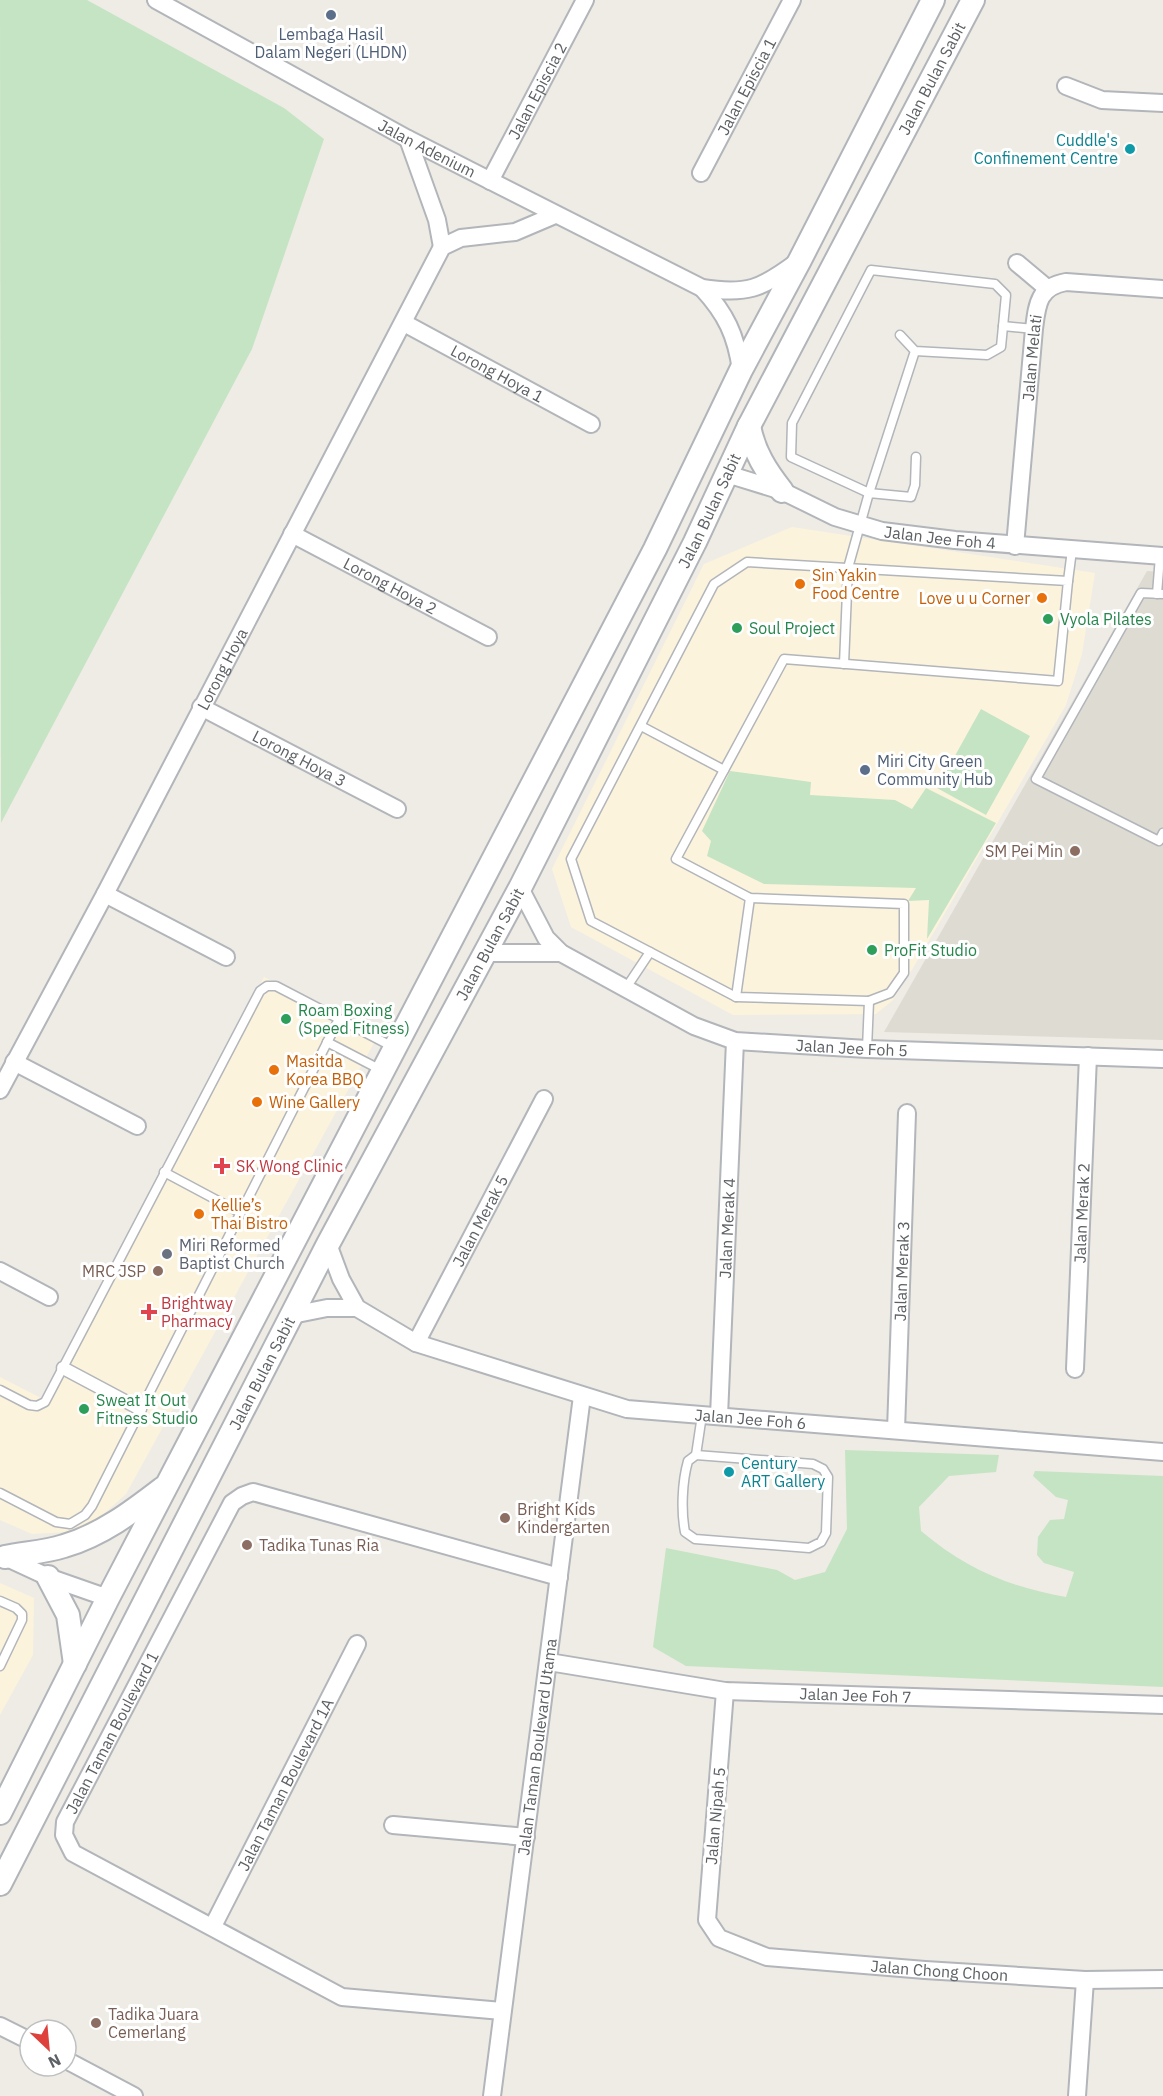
<svg xmlns="http://www.w3.org/2000/svg" width="1163" height="2096" font-family="'IBM Plex Sans',sans-serif">
  <style>
    .commercial { fill: #fcf3dd }
    .education { fill: #dedbd3 }
    .green { fill: #c5e4c3 }
    .lines { fill: none; stroke-linecap: round; stroke-linejoin: round }
    .service-casing { stroke: #b2b5b9; stroke-width: 11 }
    .pedestrian-casing { stroke: #b2b5b9; stroke-width: 15 }
    .minor-casing { stroke: #b2b5b9; stroke-width: 20 }
    .secondary-casing { stroke: #b1b5b9; stroke-width: 26 }
    .service { stroke: #fff; stroke-width: 8 }
    .pedestrian { stroke: #fff; stroke-width: 12 }
    .minor { stroke: #fff; stroke-width: 16 }
    .secondary { stroke: #fff; stroke-width: 22 }
    .service-dot { fill: #5c6f8a; stroke: #fff; stroke-width: 2 }
    .culture-dot { fill: #0f9aa8; stroke: #fff; stroke-width: 2 }
    .food-dot { fill: #e8710a; stroke: #fff; stroke-width: 2 }
    .leisure-dot { fill: #2e9e5b; stroke: #fff; stroke-width: 2 }
    .education-dot { fill: #8d6e63; stroke: #fff; stroke-width: 2 }
    .health-dot { fill: #e0444e; stroke: #fff; stroke-width: 2 }
    .worship-dot { fill: #6b7280; stroke: #fff; stroke-width: 2 }
    .labels { text-anchor: middle; dominant-baseline: central; stroke-width: 6; stroke-linejoin: round; paint-order: stroke }
    .service-label { font-size: 16px; fill: #4e5e75; stroke: #fff }
    .street-label { font-size: 16px; fill: #5d6164; stroke: #fff }
    .culture-label { font-size: 16px; fill: #0d838f; stroke: #fff; text-anchor: end }
    .food-label { font-size: 16px; fill: #c56008; stroke: #fff; text-anchor: start }
    .leisure-label { font-size: 16px; fill: #27864d; stroke: #fff; text-anchor: start }
    .education-label { font-size: 16px; fill: #785e54; stroke: #fff; text-anchor: start }
    .health-label { font-size: 16px; fill: #be3a42; stroke: #fff; text-anchor: start }
    .worship-label { font-size: 16px; fill: #5b616d; stroke: #fff; text-anchor: start }
  </style>
  <rect width="100%" height="100%" fill="#eeece5"/>
  <g class="commercial">
    <path d="M792,527L1095,573L1082,654L1066,705L913,968L893,1000L876,1014L733,1015L571,927L552,869L704,564Z"/>
    <path d="M264,977L380,1032L126,1494L85,1531L32,1534L0,1520V1377L41,1398Z"/>
    <path d="M0,1583L34,1598L33,1655L0,1715Z"/>
  </g>
  <path class="education" d="M1147,571L1163,572V1040L884,1032Z"/>
  <g class="green">
    <path d="M0,0H87L284,108L324,139L252,349L1,823Z"/>
    <path d="M981,709L1030,736L986,815L937,788Z"/>
    <path d="M730,771L811,782L810,795L895,800L912,809L926,788L996,823L927,939L929,900L908,901L916,888L764,884L707,856L711,841L702,831Z"/>
    <path d="M845,1450L999,1455L996,1472L949,1476L919,1507L921,1531C965,1568 1008,1587 1066,1597L1074,1572L1044,1563L1037,1555L1038,1537L1050,1520L1064,1519L1068,1500L1056,1497L1033,1476L1035,1471L1163,1476V1687L686,1666L653,1647L666,1548L777,1570L795,1580L825,1572L847,1529Z"/>
  </g>
  <g class="lines">
    <defs>
      <g id="service">
        <path d="M1003,326L1034,329"/>
        <path d="M900,335L915,351L987,355L1001,347L1006,295L995,284L871,270L792,423L791,457L869,493L915,351"/>
        <path d="M747,562L1068,581L1058,681L784,659L676,859L750,898L904,904V973L890,993L869,1001L736,997L591,921L571,859L714,584Z"/>
        <path d="M1068,581L1072,550"/>
        <path d="M1157,594L1160,556"/>
        <path d="M1163,594L1141,593L1036,779L1159,841L1163,833"/>
        <path d="M844,664L848,568L869,493L911,497L915,485L916,457"/>
        <path d="M641,726L724,770"/>
        <path d="M626,988L650,952"/>
        <path d="M736,997L750,898"/>
        <path d="M327,1042L383,1071"/>
        <path d="M867,1049L869,1001"/>
        <path d="M164,1172L239,1212"/>
        <path d="M0,1390L29,1405L37,1406L45,1402L260,991L267,986H276L395,1048"/>
        <path d="M696,1455L813,1464L823,1469L828,1477L826,1533L821,1542L809,1548L695,1539L685,1532C681,1511 682,1482 688,1461Z"/>
        <path d="M696,1455L702,1415"/>
        <path d="M0,1493L56,1522L70,1524L85,1515L92,1506L339,1019"/>
        <path d="M0,1601L16,1608L22,1614V1620L0,1666"/>
      </g>
      <path id="pedestrian" d="M63,1368L140,1409"/>
      <g id="minor">
        <path id="s1" d="M156,0L408,139L702,288C747,295 761,289 797,262"/>
        <path d="M1066,86L1102,100L1163,103"/>
        <path d="M408,139L437,220L442,247"/>
        <path id="s2" d="M701,173L792,0"/>
        <path id="s3" d="M490,181L585,0"/>
        <path d="M1017,263L1048,289"/>
        <path d="M702,288C726,314 736,335 741,370"/>
        <path id="s4" d="M404,323L591,424"/>
        <path id="s5" d="M727,474L782,491L835,517L882,531L955,540L1163,556"/>
        <path id="s6" d="M292,534L488,637"/>
        <path id="s7" d="M1015,546L1034,329C1037,305 1038,287 1066,282L1163,289"/>
        <path id="s8" d="M201,707L397,809"/>
        <path id="s9" d="M520,888L546,938L561,953L694,1026L735,1041L867,1049L1163,1059"/>
        <path d="M105,894L226,957"/>
        <path d="M485,953H561"/>
        <path d="M14,1062L137,1126"/>
        <path id="s10" d="M0,1090L105,894L442,247L461,238L515,232L555,215"/>
        <path id="s11" d="M328,1244L341,1279L357,1308L416,1343L627,1409L1163,1452"/>
        <path d="M0,1271L49,1297"/>
        <path d="M292,1315L327,1308H357"/>
        <path id="s12" d="M416,1343L544,1099"/>
        <path id="s13" d="M1075,1369L1088,1056"/>
        <path id="s14" d="M719,1416L735,1041"/>
        <path id="s15" d="M896,1430L907,1113"/>
        <path d="M3,1556L48,1577L108,1598"/>
        <path id="s16" d="M549,1662L725,1691L1163,1705"/>
        <path id="s17" d="M725,1691L707,1920L719,1938L767,1957L925,1970L1085,1980L1163,1979"/>
        <path d="M393,1825L526,1837"/>
        <path id="s18" d="M213,1926L357,1644"/>
        <path id="s19" d="M502,2011L342,1997L73,1853L64,1835L65,1822L232,1503L242,1496L253,1492L559,1577"/>
        <path d="M0,2026L30,2041"/>
        <path d="M66,2060L134,2096"/>
        <path id="s20" d="M492,2096L582,1396"/>
        <path d="M1077,2096L1085,1980"/>
      </g>
      <g id="secondary">
        <path d="M749,426C754,452 766,471 782,491"/>
        <path d="M5,1557C25,1553 46,1552 64,1546C102,1535 133,1511 163,1488"/>
        <path d="M48,1577L68,1615L75,1664"/>
        <path d="M0,1813L108,1598L655,549L741,370L800,260L933,0"/>
        <path id="s21" d="M0,1884L328,1244L520,888L695,542L749,426L973,0"/>
      </g>
    </defs>
    <use href="#service" class="service-casing"/>
    <use href="#pedestrian" class="pedestrian-casing"/>
    <use href="#minor" class="minor-casing"/>
    <use href="#secondary" class="secondary-casing"/>
    <use href="#service" class="service"/>
    <use href="#pedestrian" class="pedestrian"/>
    <use href="#minor" class="minor"/>
    <use href="#secondary" class="secondary"/>
  </g>
  <g class="service-dot">
    <circle cx="331" cy="15" r="6"/>
    <circle cx="865" cy="770" r="6"/>
  </g>
  <g class="culture-dot">
    <circle cx="1130" cy="149" r="6"/>
    <circle cx="729" cy="1472" r="6"/>
  </g>
  <g class="food-dot">
    <circle cx="800" cy="584" r="6"/>
    <circle cx="1042" cy="598" r="6"/>
    <circle cx="274" cy="1070" r="6"/>
    <circle cx="257" cy="1102" r="6"/>
    <circle cx="199" cy="1214" r="6"/>
  </g>
  <g class="leisure-dot">
    <circle cx="1048" cy="619" r="6"/>
    <circle cx="737" cy="628" r="6"/>
    <circle cx="872" cy="950" r="6"/>
    <circle cx="286" cy="1019" r="6"/>
    <circle cx="84" cy="1409" r="6"/>
  </g>
  <g class="education-dot">
    <circle cx="1075" cy="851" r="6"/>
    <circle cx="158" cy="1271" r="6"/>
    <circle cx="505" cy="1518" r="6"/>
    <circle cx="247" cy="1545" r="6"/>
    <circle cx="96" cy="2023" r="6"/>
  </g>
  <g class="health-dot">
    <path d="M219 1157h6v6h6v6h-6v6h-6v-6h-6v-6h6z"/>
    <path d="M146 1303h6v6h6v6h-6v6h-6v-6h-6v-6h6z"/>
  </g>
  <circle class="worship-dot" cx="167" cy="1254" r="6"/>
  <g class="labels">
    <g class="service-label">
      <text x="331" y="34">Lembaga Hasil<tspan x="331" dy="18">Dalam Negeri (LHDN)</tspan></text>
      <text x="877" y="761" text-anchor="start">Miri City Green<tspan x="877" dy="18">Community Hub</tspan></text>
    </g>
    <g class="street-label">
      <text stroke="none"><textPath href="#s21" startOffset="2032">Jalan Bulan Sabit</textPath></text>
      <text stroke="none"><textPath href="#s2" startOffset="98">Jalan Episcia 1</textPath></text>
      <text stroke="none"><textPath href="#s3" startOffset="102">Jalan Episcia 2</textPath></text>
      <text stroke="none"><textPath href="#s1" startOffset="309">Jalan Adenium</textPath></text>
      <text stroke="none"><textPath href="#s7" startOffset="189">Jalan Melati</textPath></text>
      <text stroke="none"><textPath href="#s4" startOffset="106">Lorong Hoya 1</textPath></text>
      <text stroke="none"><textPath href="#s21" startOffset="1546">Jalan Bulan Sabit</textPath></text>
      <text stroke="none"><textPath href="#s5" startOffset="224">Jalan Jee Foh 4</textPath></text>
      <text stroke="none"><textPath href="#s6" startOffset="111">Lorong Hoya 2</textPath></text>
      <text stroke="none"><textPath href="#s10" startOffset="476">Lorong Hoya</textPath></text>
      <text stroke="none"><textPath href="#s8" startOffset="111">Lorong Hoya 3</textPath></text>
      <text stroke="none"><textPath href="#s21" startOffset="1060">Jalan Bulan Sabit</textPath></text>
      <text stroke="none"><textPath href="#s9" startOffset="390">Jalan Jee Foh 5</textPath></text>
      <text stroke="none"><textPath href="#s13" startOffset="156">Jalan Merak 2</textPath></text>
      <text stroke="none"><textPath href="#s12" startOffset="138">Jalan Merak 5</textPath></text>
      <text stroke="none"><textPath href="#s14" startOffset="188">Jalan Merak 4</textPath></text>
      <text stroke="none"><textPath href="#s15" startOffset="159">Jalan Merak 3</textPath></text>
      <text stroke="none"><textPath href="#s21" startOffset="574">Jalan Bulan Sabit</textPath></text>
      <text stroke="none"><textPath href="#s11" startOffset="484">Jalan Jee Foh 6</textPath></text>
      <text stroke="none"><textPath href="#s16" startOffset="309">Jalan Jee Foh 7</textPath></text>
      <text stroke="none"><textPath href="#s19" startOffset="600">Jalan Taman Boulevard 1</textPath></text>
      <text stroke="none"><textPath href="#s20" startOffset="352">Jalan Taman Boulevard Utama</textPath></text>
      <text stroke="none"><textPath href="#s18" startOffset="159">Jalan Taman Boulevard 1A</textPath></text>
      <text transform="translate(715 1816) rotate(-85)">Jalan Nipah 5</text>
      <text stroke="none"><textPath href="#s17" startOffset="476">Jalan Chong Choon</textPath></text>
    </g>
    <g class="culture-label">
      <text x="1118" y="140">Cuddle's<tspan x="1118" dy="18">Confinement Centre</tspan></text>
      <text x="741" y="1463" text-anchor="start">Century<tspan x="741" dy="18">ART Gallery</tspan></text>
    </g>
    <g class="food-label">
      <text x="812" y="575">Sin Yakin<tspan x="812" dy="18">Food Centre</tspan></text>
      <text x="1030" y="598" text-anchor="end">Love u u Corner</text>
      <text x="286" y="1061">Masitda<tspan x="286" dy="18">Korea BBQ</tspan></text>
      <text x="269" y="1102">Wine Gallery</text>
      <text x="211" y="1205">Kellie’s<tspan x="211" dy="18">Thai Bistro</tspan></text>
    </g>
    <g class="leisure-label">
      <text x="1060" y="619">Vyola Pilates</text>
      <text x="749" y="628">Soul Project</text>
      <text x="884" y="950">ProFit Studio</text>
      <text x="298" y="1010">Roam Boxing<tspan x="298" dy="18">(Speed Fitness)</tspan></text>
      <text x="96" y="1400">Sweat It Out<tspan x="96" dy="18">Fitness Studio</tspan></text>
    </g>
    <g class="education-label">
      <text x="1063" y="851" text-anchor="end">SM Pei Min</text>
      <text x="146" y="1271" text-anchor="end">MRC JSP</text>
      <text x="517" y="1509">Bright Kids<tspan x="517" dy="18">Kindergarten</tspan></text>
      <text x="259" y="1545">Tadika Tunas Ria</text>
      <text x="108" y="2014">Tadika Juara<tspan x="108" dy="18">Cemerlang</tspan></text>
    </g>
    <g class="health-label">
      <text x="236" y="1166">SK Wong Clinic</text>
      <text x="161" y="1303">Brightway<tspan x="161" dy="18">Pharmacy</tspan></text>
    </g>
    <g class="worship-label">
      <text x="179" y="1245">Miri Reformed<tspan x="179" dy="18">Baptist Church</tspan></text>
    </g>
  </g>
  <g transform="translate(48 2048) rotate(154)"><circle r="28" fill="#ffffff" stroke="#bec0c1" stroke-width="1.5"/>
  <path d="M0-4.5L10 22L0 15L-10 22Z" fill="#de413c"/>
  <text y="-9" font-size="16" font-weight="bold" text-anchor="middle" fill="#5d6164">N</text>
  </g>
</svg>
